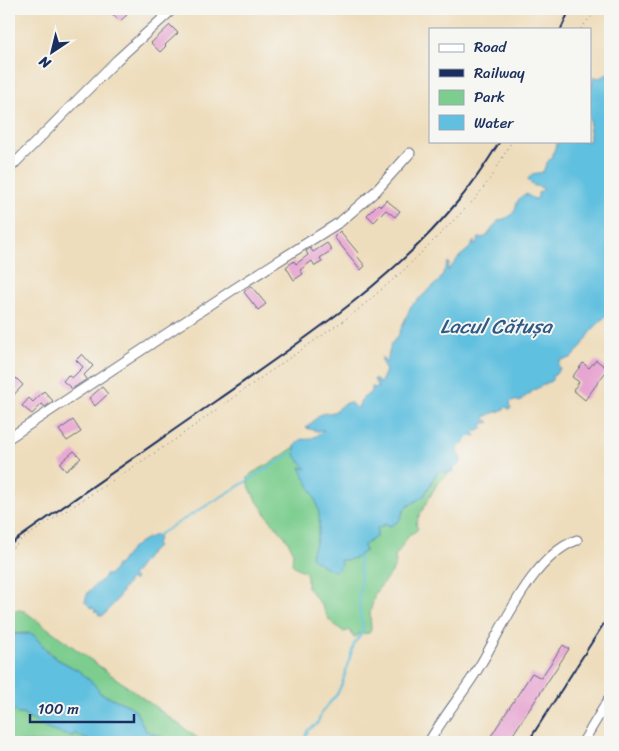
<svg xmlns="http://www.w3.org/2000/svg" width="619" height="751" font-family="Sriracha,sans-serif">
  <style>
    .green { fill: #7ccd8e; stroke: #4c7e76 }
    .water { fill: #61c0df; stroke: #3e789e }
    .lines { fill: none; stroke-linecap: round; stroke-linejoin: round }
    .stream { stroke: #61c0df; stroke-width: 2 }
    .building { fill: #e7a5d1 }
    .minor-casing { stroke: #656c7f; stroke-width: 11 }
    .path { stroke: #656c7f; stroke-width: 1; stroke-dasharray: 1 4; stroke-linecap: butt }
    .minor { stroke: #fff; stroke-width: 9 }
    .rail { stroke: #1b2f5e; stroke-width: 2 }
    .labels { text-anchor: middle; dominant-baseline: central; stroke-width: 4; stroke-linejoin: round; paint-order: stroke }
    .water-label { font-size: 20px; font-style: italic; fill: #305a85; stroke: #f6f6f2 }
  </style>
  <rect width="100%" height="100%" fill="#f6f6f2"/>
  <filter id="ink" filterUnits="userSpaceOnUse"><feTurbulence type="fractalNoise" baseFrequency=".02" numOctaves="2"/><feDisplacementMap in="SourceGraphic" scale="10" xChannelSelector="R" yChannelSelector="G"/><feConvolveMatrix kernelMatrix="1 2 1 2 8 2 1 2 1" color-interpolation-filters="sRGB"/></filter>
  <filter id="wash" filterUnits="userSpaceOnUse"><feTurbulence type="fractalNoise" baseFrequency=".0096" numOctaves="4" result="noise"/><feDisplacementMap in="SourceGraphic" scale="20" xChannelSelector="R" yChannelSelector="G"/><feGaussianBlur stdDeviation="1.12" result="paint"/><feColorMatrix in="noise" values="0 0 0 0 0 0 0 0 0 0 0 0 0 0 0 0 0 1.4 0 .05"/><feComposite in="paint" operator="in"/></filter>
  <g filter="url(#wash)">
    <rect width="100%" height="100%" fill="#eeddbc"/>
    <g class="green">
      <path d="M296,446C293,459 301,461 308,470L301,467C304,475 308,481 312,488C323,511 321,532 311,554L315,560L328,569L339,560H347L359,556L361,553L365,551L363,546L376,536L377,528L384,523L387,525L400,517L405,508L410,503L424,496L436,474L440,471L449,473L437,484L418,518L416,525L418,529L416,531L409,535L395,557L396,563L392,572L375,593L370,613L371,630L369,633L359,634L354,638L350,630L344,632L329,620L322,606L307,587C308,564 303,575 292,564L293,552L287,539L271,521L255,498L248,484V477L252,473L273,462Z"/>
      <path d="M19,610L24,611L203,742H163L157,735L146,731L135,710L130,706L100,693L89,680L79,671L57,659L30,633L9,634V613Z"/>
      <path d="M9,705L18,714H24L45,728L71,736H73L75,733L79,736L95,742H9Z"/>
    </g>
    <g class="water">
      <path d="M610,71V312L593,329L579,350L571,358L560,360L558,365L560,368L555,375L551,377L553,379L551,381L532,391L531,393L523,398L520,402L514,400L510,402L511,408L509,409L506,407C501,413 493,411 488,416L485,415V419L490,422L482,424L483,428L473,432L476,436H470L457,449L461,461L460,464L453,468V471L449,473L440,471L436,474L424,496L405,508L399,521L391,526L384,524L382,527L377,528V536L363,546L365,552L361,553L359,557L347,560H340L341,565L336,571L328,569L311,557C312,548 318,540 319,530C322,504 310,490 300,467L307,469C299,460 292,457 296,444L302,439C311,441 317,435 324,430L317,431L306,428L321,414L334,412L343,404L350,402L356,408H358L361,400L372,391V387L378,388L374,379L375,378L380,384L386,371L382,363V357L385,362H387L391,344L398,336L411,306L440,280L448,262L449,263L448,271L459,257L470,248L474,241V245H476L479,238L486,237L499,220C523,216 510,200 526,194L534,199L538,198V193L543,190V188L532,185L528,179L532,174L543,172L546,164L551,158L557,143L559,141H590C590,120 587,96 594,76C602,81 604,75 610,71Z"/>
      <path d="M156,535L159,538L156,543L157,547L149,554L132,576L135,579L134,581L130,579L115,602L104,615L101,616L98,614L99,612L94,611L95,609L90,607L85,602C87,586 99,586 105,575C111,576 114,570 116,565H119C128,550 140,539 156,535Z"/>
      <path d="M9,634H33L49,653L57,659L79,671L95,685L100,693L130,706L135,710L146,731L161,736L163,742H95L79,736L75,733L73,736C60,734 40,729 32,719L29,720L28,716L25,717L24,714H18L9,705Z"/>
    </g>
    <g class="lines">
      <g class="stream">
        <path d="M158,535L295,452"/>
        <path d="M303,742L308,730L317,724L322,712L337,694L342,684L354,644L362,633L363,625L360,616L359,600L361,583L359,557"/>
      </g>
    </g>
    <g id="blocks">
      <g class="building">
        <path d="M107,9H121L127,15L120,21Z"/>
        <path d="M170,25L178,33L165,45L166,46L160,52L151,43Z"/>
        <path d="M386,200L400,211L395,217L386,210L374,222L367,215L378,204L381,206Z"/>
        <path d="M340,231L359,254L357,256L365,266L361,270L334,237Z"/>
        <path d="M327,243L332,250L320,258L322,262L315,266L312,261L300,270L303,274L294,280L286,267L294,261L296,264L308,255L306,251L310,248L313,252Z"/>
        <path d="M251,286L266,304L258,310L244,292Z"/>
        <path d="M82,354L93,366L84,375L87,379L72,389L63,381L68,375L72,378L83,367L76,360Z"/>
        <path d="M596,360L608,369L585,400L573,390L579,382L572,377L583,363L589,368Z"/>
        <path d="M16,378L23,385L9,400V386Z"/>
        <path d="M102,387L108,394L95,406L89,398Z"/>
        <path d="M44,391L53,401L45,407L42,404L32,414L22,406L29,398L33,402Z"/>
        <path d="M73,420L81,432L67,441L59,430Z"/>
        <path d="M74,451L81,458L66,471L60,463Z"/>
        <path d="M563,645L569,649L508,742H487L532,673L541,678Z"/>
      </g>
    </g>
  </g>
  <g filter="url(#ink)">
    <use href="#blocks" fill-opacity="0" stroke="#656c7f" stroke-width="1"/>
    <g class="lines">
      <defs>
        <g id="minor">
          <path d="M9,169L117,60L173,9"/>
          <path d="M9,438L234,289L340,222L376,191L410,153"/>
          <path d="M429,742C443,717 461,696 476,672C501,633 530,557 577,540"/>
          <path d="M583,742L610,697"/>
        </g>
      </defs>
      <use href="#minor" class="minor-casing"/>
      <g class="path">
        <path d="M581,29L587,21L600,9"/>
        <path d="M9,551L21,540L176,439L242,391L353,314L404,270L476,198L492,176L512,141"/>
      </g>
      <use href="#minor" class="minor"/>
      <g class="rail">
        <path d="M561,29L570,9"/>
        <path d="M9,545C78,496 148,448 217,400C303,340 392,282 459,200C474,182 487,162 500,141"/>
        <path d="M528,742L610,614"/>
      </g>
    </g>
  </g>
  <g class="labels">
    <g class="water-label">
      <text x="496" y="326">Lacul Cătușa</text>
    </g>
  </g>
  <rect width="619" height="751" fill="none" stroke="#f6f6f2" stroke-width="30"/>
  <rect x="429" y="28" width="162" height="115" fill="#f6f6f2" stroke="#9ea6b7"/>
  <rect x="439" y="44" width="25" height="8" fill="#ffffff" stroke="#9ea6b7"/>
  <text x="474" y="52" font-size="15" fill="#1b2f5e">Road</text>
  <rect x="439" y="69" width="25" height="8" fill="#1b2f5e" stroke="#9ea6b7"/>
  <text x="474" y="78" font-size="15" fill="#1b2f5e">Railway</text>
  <rect x="439" y="90" width="25" height="15" fill="#7ccd8e" stroke="#9ea6b7"/>
  <text x="474" y="102" font-size="15" fill="#1b2f5e">Park</text>
  <rect x="439" y="115" width="25" height="15" fill="#61c0df" stroke="#9ea6b7"/>
  <text x="474" y="128" font-size="15" fill="#1b2f5e">Water</text>
  <g transform="translate(52 52) rotate(215)" stroke="#f6f6f2" stroke-width="4" paint-order="stroke">
  <path d="M0-4L9 19L0 12L-9 19Z" fill="#1b2f5e"/>
  <text y="-8" font-size="14" font-weight="bold" text-anchor="middle" fill="#1b2f5e">N</text>
  </g>
  <path d="M30 714v8h104v-8" fill="none" stroke="#1b2f5e" stroke-width="2.5"/>
  <text x="38" y="714" font-size="15" fill="#1b2f5e" stroke="#f6f6f2" stroke-width="4" paint-order="stroke">100 m</text>
</svg>
